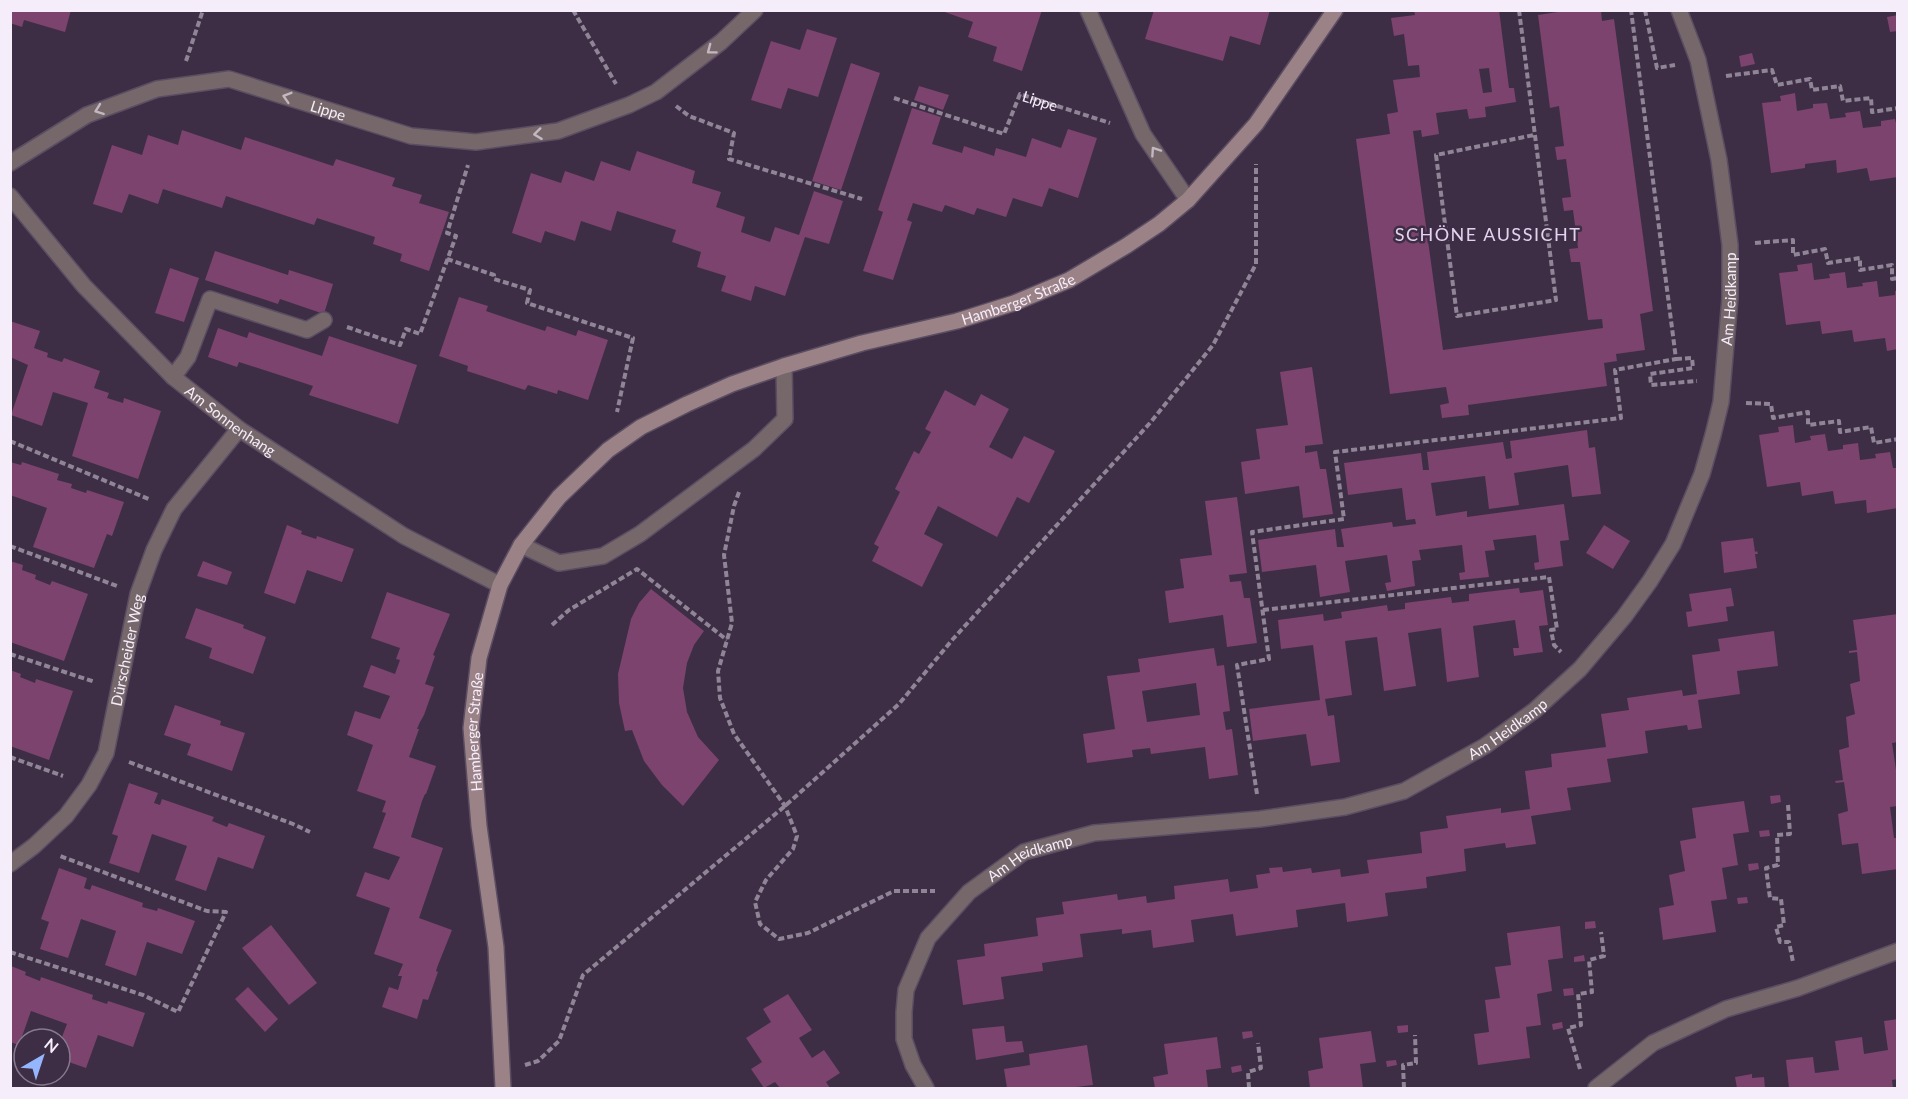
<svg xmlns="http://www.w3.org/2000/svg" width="1908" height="1099" font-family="Lato,sans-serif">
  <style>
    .building { fill: #7b436e; fill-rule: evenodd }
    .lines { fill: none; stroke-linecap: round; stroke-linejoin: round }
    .lane-casing { stroke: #5b4d62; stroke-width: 18 }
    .street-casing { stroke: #5b4d62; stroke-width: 18 }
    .secondary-casing { stroke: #5b4d62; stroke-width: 18 }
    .path { stroke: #908497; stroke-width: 4; stroke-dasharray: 6 3; stroke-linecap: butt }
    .lane { stroke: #76676a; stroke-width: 15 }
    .street { stroke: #76676a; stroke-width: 15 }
    .secondary { stroke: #9a8287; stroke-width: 15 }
    .oneway { stroke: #c3b7c1 }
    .labels { text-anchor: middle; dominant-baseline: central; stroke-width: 5; stroke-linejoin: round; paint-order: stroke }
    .street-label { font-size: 15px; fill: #f6edfb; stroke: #3d2e45 }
    .quarter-label { font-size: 18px; letter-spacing: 1.5px; fill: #e5d2ef; stroke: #3d2e45 }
  </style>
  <rect width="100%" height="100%" fill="#3d2e45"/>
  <g class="building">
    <path d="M10,10H71L65,32L24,20L22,27L10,23Z"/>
    <path d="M939,10H1042L1022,71L993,61L997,47L968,37L973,22Z"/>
    <path d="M1154,10L1237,12V10H1270L1260,45L1230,36L1223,61L1145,39Z"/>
    <path d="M1414,10H1499L1509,88H1514L1516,102L1485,107L1486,117L1469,119L1467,109L1436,113L1439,134L1422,137L1421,130L1413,131L1443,350L1603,328L1602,319L1588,320L1580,262H1571L1569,249L1578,248L1573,210L1564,211L1562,198L1571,197L1566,159L1557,160L1555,147L1564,146L1559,106L1550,108L1538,15L1571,10H1601L1602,21L1614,19L1653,311L1640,314L1645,350L1616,354L1617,361L1604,363L1607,386L1468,405L1469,415L1442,418L1440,405L1449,403L1446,387L1390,394L1356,139L1390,134L1387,114L1398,112L1393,80L1420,77L1419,65L1408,66L1404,34L1394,36L1391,18L1415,15ZM1489,68L1492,92L1483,93L1479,69Z"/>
    <path d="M1898,15V31L1890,32L1887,17Z"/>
    <path d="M807,29L837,38L818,97L788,88L781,109L751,100L771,41L800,50Z"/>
    <path d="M1752,53L1755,64L1741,67L1739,56Z"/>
    <path d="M851,63L880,73L841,190L812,181Z"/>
    <path d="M919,86L949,95L943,110L914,100Z"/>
    <path d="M1795,93L1797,111L1813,108V104L1827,103L1830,119L1846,117L1845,113L1860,111L1863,128L1881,126V121L1895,119L1898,132V177L1870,181L1867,168L1837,173L1836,160L1805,164V168L1771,173L1762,103L1781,101L1780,96Z"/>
    <path d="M912,108L941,117L932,144L962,153L964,146L994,156L996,148L1026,157L1032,138L1061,148L1068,129L1097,138L1078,198L1049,188L1042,207L1013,198L1006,217L977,208L974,215L945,205L942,212L913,203L907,220L912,222L893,280L863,271L883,212L878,210Z"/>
    <path d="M182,130L241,150L245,137L333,166L336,159L395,178L392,186L422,195L419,203L449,212L429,271L400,261L402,254L373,244L375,237L317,218L314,225L226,196L222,208L163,189L158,204L129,194L122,213L93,204L112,145L142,155L148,135L178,145Z"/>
    <path d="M637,151L695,171L692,183L721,192L716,207L745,217L741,232L770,242L775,227L799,235L814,191L843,201L829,244L805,237L785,296L755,286L751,301L721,291L726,276L697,267L701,252L672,242L676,230L617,211L611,231L581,221L575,241L545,231L541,243L512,233L531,173L561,183L565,171L594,181L601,161L630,171Z"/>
    <path d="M215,251L288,275L289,270L333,284L324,314L280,299L278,304L205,280Z"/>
    <path d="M1812,263L1814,280L1830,278L1829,274L1845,272L1847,288L1863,286L1862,283L1877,281L1879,297L1895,295V291H1898V349L1887,351L1885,338L1854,342L1852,330L1822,334L1820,321L1786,325L1779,273L1798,271L1797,265Z"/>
    <path d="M170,268L199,278L184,322L155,313Z"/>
    <path d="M459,297L488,306L486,311L545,331L547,326L576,336L578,330L608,340L588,400L558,390L557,394L528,385L525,390L467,371L468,366L439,356Z"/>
    <path d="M10,321L40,331L34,348L48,353L47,357L62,362L64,358L100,371L94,388L109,393L107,398L123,403L124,398L161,411L138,479L72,456L88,403L53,392L42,426L11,415L28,365L10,357Z"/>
    <path d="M218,328L247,338L249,332L322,356L329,336L417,365L398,424L309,395L313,386L239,362L237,367L208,357Z"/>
    <path d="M1312,367L1323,444L1305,446V453L1317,451L1320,469H1326L1333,514L1303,518L1299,486L1245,494L1241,462L1260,459L1256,429L1288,425L1280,372Z"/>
    <path d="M945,390L975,406L981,394L1009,409L989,447L1012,459L1024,436L1055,451L1029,503L1017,497L997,537L938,506L924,534L943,544L922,587L872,561L879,547L874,544L900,492L895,489L914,451L919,454L931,432L925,429Z"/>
    <path d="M1793,425L1795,443L1811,440L1810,436L1825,434L1828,451L1843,449V445L1858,443L1860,460L1876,458L1875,454L1890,452L1893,468H1898V508L1867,513L1866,500L1835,504L1833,491L1802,496L1800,482L1767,487L1759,435L1779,432L1778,427Z"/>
    <path d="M1587,430L1589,448L1595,447L1601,494L1572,497L1568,465L1514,473L1519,505L1489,509L1485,476L1431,483L1436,516L1467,511V517L1564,504L1569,540L1560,541L1563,566L1535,570L1534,563L1539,562L1536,535L1493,540L1495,550L1485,551L1489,577L1460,580L1459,573L1465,572L1462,545L1419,550L1421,560L1412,561L1415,586L1387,591L1385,583L1391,582L1387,555L1345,561L1350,592L1320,597L1316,565L1262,572L1258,540L1335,529L1337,547H1344L1341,529L1392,522L1393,527L1416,524L1415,519L1406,520L1402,488L1348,495L1344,463L1421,453L1423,470H1429L1427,452L1503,442L1506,459L1512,458L1510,441Z"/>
    <path d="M10,462L21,465L22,462L59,474L57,480L72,484L71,488L86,493L87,490L124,502L112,536L107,534L94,568L33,547L47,508L10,495Z"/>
    <path d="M1237,497L1247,573L1229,575L1230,582L1241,581L1244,598H1250L1257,643L1227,647L1223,615L1169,623L1165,591L1184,588L1180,559L1212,555L1205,501Z"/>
    <path d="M287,525L302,531L301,534L316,539L317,536L354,549L342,582L307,570L295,604L264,593Z"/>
    <path d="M1604,525L1630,541L1613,569L1586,553Z"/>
    <path d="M1753,538L1755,552L1757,551L1758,554H1755L1757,568L1724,573L1721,542Z"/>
    <path d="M10,561L23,565L22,570L36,575L35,579L50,585L52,581L88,594L64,661L10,642Z"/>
    <path d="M203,561L232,572L227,585L197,576Z"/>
    <path d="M1519,588L1520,593L1543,590L1548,625L1539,626L1543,652L1514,656L1513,648H1519L1515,620L1473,626L1479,677L1447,682L1441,628L1408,633L1416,686L1384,691L1377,637L1345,641L1352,695L1325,699L1328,716L1334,715L1340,762L1311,766L1306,734L1253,741L1249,709L1320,700L1313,645L1281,649L1278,620L1323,614L1324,621L1342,618L1341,612L1387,605L1388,611L1405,609V603L1451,597L1452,603L1469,601V594Z"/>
    <path d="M1731,588L1734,606L1726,607L1728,621L1688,627L1686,612L1692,611L1689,594Z"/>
    <path d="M651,589L704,631L694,645L687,663L683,688L687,712L698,737L719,760L683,806L662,785L644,761L632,730L625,731L619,703L618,674L631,619L639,603Z"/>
    <path d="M387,592L450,614L433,655L435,656L425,684L434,687L424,715L420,722L417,729H419L409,757L436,766L426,794H425L422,801L411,837L443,848L419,918L452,930L438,965L436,971L438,972L428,1000L423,999L417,1019L382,1007L389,987L398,990L402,976H398L403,964L374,954L390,908L356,896L365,872L389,880L400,857L373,848L386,813L382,812L386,801L357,791L373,745L347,735L355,711L380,719L390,696L363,687L371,665L395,674L400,660L396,659L400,648L371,638Z"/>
    <path d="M196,608L244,625L243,628L266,637L253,674L209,658L212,648L185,638Z"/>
    <path d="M1898,614V742L1892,743L1898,783V806L1890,807L1894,838H1898V869L1862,874L1858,843L1842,845L1838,814L1848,811L1844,782L1836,783L1835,781L1843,780L1839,750L1849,747L1846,717L1855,714L1850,684L1860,681L1857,652L1849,653V651L1857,650L1853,620Z"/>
    <path d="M1774,631L1778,666L1737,671L1740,694L1698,700L1702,728L1688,730L1687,725L1645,731L1648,753L1607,759L1611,782L1567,788L1571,810L1531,816L1536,844L1506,848L1505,843L1464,849L1466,871L1426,877L1427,888L1385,893L1388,916L1347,922L1345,903L1296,910L1298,927L1236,936L1233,914L1191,920L1194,942L1153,948L1151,930L1122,934V929L1080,934L1083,957L1042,963L1043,971L1001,977L1004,999L963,1005L957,960L985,956L984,944L1038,936L1036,918L1064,914L1062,902L1117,894L1118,900L1146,896L1147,903L1175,899L1174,886L1228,879L1230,892L1258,888L1256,875L1270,873L1269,868L1282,867L1283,872L1311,868L1312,873L1340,869L1341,877L1369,873L1367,860L1422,853L1420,832L1448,828L1446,816L1501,808V813L1530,809L1525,771L1552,767L1551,754L1606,747L1601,714L1629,710L1627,698L1682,690L1683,696L1697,694L1692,655L1720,651L1718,639Z"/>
    <path d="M1214,648L1217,666L1224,665L1230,711L1223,712L1226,730L1232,729L1238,775L1209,779L1205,747L1151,754L1150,748L1132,750L1133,757L1087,763L1083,734L1115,729L1107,676L1140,672L1138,659ZM1196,683L1200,715L1147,722L1142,691Z"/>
    <path d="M10,670L21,674L20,677L35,683L36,679L73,691L49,760L10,746Z"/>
    <path d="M175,705L221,721L220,725L245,733L232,771L187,755L191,744L164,735Z"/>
    <path d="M129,783L158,793L154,803L160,805L162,799L214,817L212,821L227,827L229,823L265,836L253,869L218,857L206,891L175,880L187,846L152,834L139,873L109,863L118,836L112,834Z"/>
    <path d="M1780,795L1781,802L1771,804L1770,796Z"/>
    <path d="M1744,801L1749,832L1733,834L1738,865L1722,868L1727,899L1711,901L1716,932L1663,940L1659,908L1674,905L1669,875L1685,871L1680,841L1696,838L1692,808Z"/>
    <path d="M1769,830L1770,836L1760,837L1759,831Z"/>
    <path d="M1758,863L1759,869L1749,871L1748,864Z"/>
    <path d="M59,868L87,878L84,888L90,890L92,885L143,903L142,907L157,911L158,908L195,921L182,954L147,942L136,976L105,965L116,931L81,919L68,958L40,949L49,922L41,919Z"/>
    <path d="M1747,897L1748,903L1738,904L1737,898Z"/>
    <path d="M1595,921L1596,928L1585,929V922Z"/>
    <path d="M271,925L317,983L289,1005L242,948Z"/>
    <path d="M1560,926L1563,958L1548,960L1552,991L1537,994L1541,1025L1526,1027L1530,1058L1478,1065L1474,1034L1489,1032L1485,1000L1500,998L1495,967L1511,965L1507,933Z"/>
    <path d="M1584,955L1585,961L1574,962V957Z"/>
    <path d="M11,966L26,972L25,975L40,981L41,977L93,995L92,999L107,1004L108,1001L145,1013L133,1047L98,1035L86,1068L60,1059V1042L67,1024L31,1011L19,1045L10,1042Z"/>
    <path d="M248,987L278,1019L265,1032L235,999Z"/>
    <path d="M1573,988L1574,995L1564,996L1563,989Z"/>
    <path d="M788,994L812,1030L799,1038L812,1058L824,1050L840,1073L826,1082L830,1088H780L775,1082L764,1088L751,1069L762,1062L746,1038L771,1022L763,1009Z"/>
    <path d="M1898,1019V1079L1892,1080L1893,1088H1789L1786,1060L1813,1057L1815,1073L1839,1070L1835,1041L1862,1037L1864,1054L1888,1050L1884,1021Z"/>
    <path d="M1562,1022L1563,1028L1553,1030L1552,1024Z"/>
    <path d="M1408,1025V1032L1398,1033L1397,1026Z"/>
    <path d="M1004,1026L1006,1042L1022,1041L1024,1052L976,1060L972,1029Z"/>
    <path d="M1252,1031L1253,1037L1243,1039L1242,1032Z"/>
    <path d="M1371,1031L1376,1062L1360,1064L1363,1088H1310L1308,1071L1323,1068L1319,1038Z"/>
    <path d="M1217,1037L1221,1068L1206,1070L1208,1088H1155L1153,1077L1168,1074L1164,1044Z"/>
    <path d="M1087,1045L1093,1085L1068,1088H1007L1004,1069L1030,1065L1029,1054Z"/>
    <path d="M1396,1060L1397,1065L1387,1067L1386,1061Z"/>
    <path d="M1241,1065L1242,1071L1232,1073L1231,1067Z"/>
    <path d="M1752,1074V1078L1764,1077L1765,1088H1737L1735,1077Z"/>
  </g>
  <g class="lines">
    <defs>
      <g id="lane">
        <path d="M173,377L188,357L210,299L307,330L324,320"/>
        <path d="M521,545L559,563L603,556L640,534L754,449L785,419L784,366"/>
      </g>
      <g id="street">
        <path d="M1088,10L1143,134L1188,200"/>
        <path id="s2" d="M10,163L87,115L157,89L229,79L411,136L476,142L558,131L629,105L656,92L721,42L755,10"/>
        <path id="s3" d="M10,196L84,286L173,377L239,429L404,536L500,585"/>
        <path id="s4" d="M10,864L34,846L66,816L89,785L106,753L138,594L154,550L174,509L239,429"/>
        <path id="s5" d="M926,1088L913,1065L904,1039V1012L906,990L928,938L969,892L1024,852L1094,833L1260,819L1345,807L1404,791L1485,746L1535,710L1580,669L1624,617L1650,581L1673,544L1702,474L1713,435L1721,402L1730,298V245L1719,160L1698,60L1679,10"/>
        <path d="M1596,1088L1653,1043L1726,1009L1798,988L1898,951"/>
      </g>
      <g id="secondary">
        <path id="s6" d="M503,1088L496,947L479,826L471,728L479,658L500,585L521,545L559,497L608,450L641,427L687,404L732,384L784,366L862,343L957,321L1014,303L1069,280L1126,246L1159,224L1188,200L1256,124L1335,10"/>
      </g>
    </defs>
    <use href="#lane" class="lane-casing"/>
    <use href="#street" class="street-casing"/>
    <use href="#secondary" class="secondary-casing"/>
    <g class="path">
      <path d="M573,10L616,84"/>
      <path d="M1519,10L1556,300L1457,316L1436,155L1534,135"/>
      <path d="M1645,10L1657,68L1675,65"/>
      <path d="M186,61L203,10"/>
      <path d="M1726,76L1772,70L1777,85L1810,79L1812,90L1840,86L1843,101L1871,98L1872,112L1898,108"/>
      <path id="s1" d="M894,98L1004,134L1020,94L1110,123"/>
      <path d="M676,106L689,116L734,133L729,159L862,199"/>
      <path d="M1755,243L1793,240V255L1825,249L1828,263L1860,258V270L1892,265V279L1898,278"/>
      <path d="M447,259L494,275V279L530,290L527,303L633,338L617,412"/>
      <path d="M347,327L400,345L406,329L420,334L456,236L447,233L468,165"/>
      <path d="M1676,359L1692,358L1693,368L1650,374L1651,385L1697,381"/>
      <path d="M1746,403L1771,404L1773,418L1808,412V425L1839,421L1840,432L1871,427L1874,443L1898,439"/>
      <path d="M10,441L151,500"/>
      <path d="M739,492L734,506L724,555L732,623L718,671L720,698L734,734L785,806L797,836L793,849L766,880L755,902L760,924L779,939L808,933L894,891H935"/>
      <path d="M10,546L117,586"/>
      <path d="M1263,610L1549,577L1557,629L1551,630L1554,645L1561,652"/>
      <path d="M552,625L569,610L637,569L727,640"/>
      <path d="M10,654L95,682"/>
      <path d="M10,757L63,776"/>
      <path d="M129,762L293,824L310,832"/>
      <path d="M1257,794L1237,665L1269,659L1252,532L1344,519L1335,452L1621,418L1615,370L1676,359L1631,10"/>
      <path d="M1788,805L1790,834L1777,835L1778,865L1766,868L1770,898L1781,899L1784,925L1776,927L1780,942H1789L1793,962"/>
      <path d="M10,952L143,995L178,1012L226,912L207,911L60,856"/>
      <path d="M525,1065L538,1061L559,1041L583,975L785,806L899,704L953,639L1150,423L1213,345L1256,264V164"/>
      <path d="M1580,1069L1568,1028L1581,1025L1578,994L1592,992L1589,960L1604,956L1601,932"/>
      <path d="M1249,1088L1248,1072L1261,1068L1258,1043"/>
      <path d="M1404,1088L1403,1065L1416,1063L1415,1035"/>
    </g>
    <use href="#lane" class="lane"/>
    <use href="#street" class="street"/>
    <use href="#secondary" class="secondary"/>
  </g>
  <defs><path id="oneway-chevron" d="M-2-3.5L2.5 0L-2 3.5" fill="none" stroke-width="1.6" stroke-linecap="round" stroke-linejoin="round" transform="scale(1.5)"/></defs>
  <g class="oneway">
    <use href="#oneway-chevron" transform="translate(711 50) rotate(143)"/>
    <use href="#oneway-chevron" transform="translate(287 97) rotate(-163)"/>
    <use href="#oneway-chevron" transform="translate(99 110) rotate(160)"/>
    <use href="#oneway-chevron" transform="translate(538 134) rotate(173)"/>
    <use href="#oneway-chevron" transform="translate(1155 151) rotate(-124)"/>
  </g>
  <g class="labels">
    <g class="street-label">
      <text stroke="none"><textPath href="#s1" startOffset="180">Lippe</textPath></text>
      <text stroke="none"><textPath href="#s2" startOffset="342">Lippe</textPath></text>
      <text stroke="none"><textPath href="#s6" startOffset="1122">Hamberger Straße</textPath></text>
      <text stroke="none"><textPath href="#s5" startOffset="1300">Am Heidkamp</textPath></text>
      <text stroke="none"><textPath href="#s3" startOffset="316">Am Sonnenhang</textPath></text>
      <text stroke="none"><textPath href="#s4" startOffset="254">Dürscheider Weg</textPath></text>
      <text stroke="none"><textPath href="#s5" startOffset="796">Am Heidkamp</textPath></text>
      <text stroke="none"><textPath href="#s6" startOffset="358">Hamberger Straße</textPath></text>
      <text stroke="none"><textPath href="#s5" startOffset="292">Am Heidkamp</textPath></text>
    </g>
    <g class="quarter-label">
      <text x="1488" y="234">SCHÖNE AUSSICHT</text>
    </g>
  </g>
  <rect width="1908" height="1099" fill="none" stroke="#f6edfb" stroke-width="24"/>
  <g transform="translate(42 1057) rotate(39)"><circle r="28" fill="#3d2e45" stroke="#877a8e" stroke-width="1.5"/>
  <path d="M0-4.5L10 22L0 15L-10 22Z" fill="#95b6fd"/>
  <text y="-9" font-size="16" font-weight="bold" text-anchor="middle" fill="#f6edfb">N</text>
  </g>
</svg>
